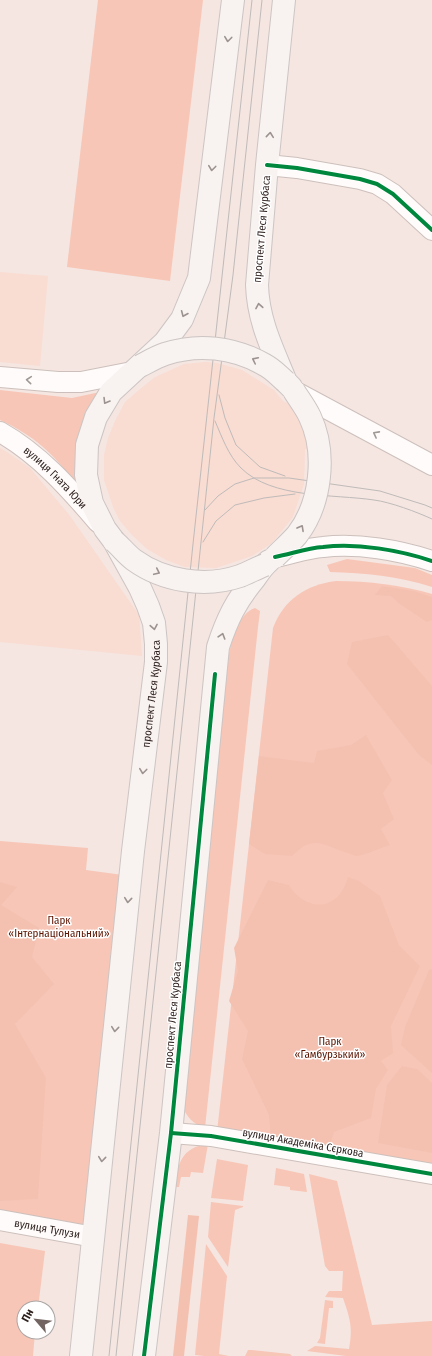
<svg xmlns="http://www.w3.org/2000/svg" width="432" height="1356" font-family="'Fira Sans Condensed',sans-serif">
  <style>
    .built { fill: #f9dcd2 }
    .green { fill: #f7c6b7 }
    .forest { fill: #f4c1b1 }
    .lines { fill: none; stroke-linecap: round; stroke-linejoin: round }
    .minor-casing { stroke: #cdc0bc; stroke-width: 22 }
    .major-casing { stroke: #ccc5c3; stroke-width: 24 }
    .minor { stroke: #fefbfa; stroke-width: 20 }
    .major { stroke: #f8f2f0; stroke-width: 22 }
    .tram { stroke: #bfbbb9; stroke-width: 1 }
    .major-bridge-casing { stroke: #ccc5c3; stroke-width: 24; stroke-linecap: butt }
    .major-bridge { stroke: #f8f2f0; stroke-width: 22 }
    .cycleway-casing { stroke: #fff; stroke-width: 6 }
    .cycleway { stroke: #00873e; stroke-width: 4 }
    .oneway { stroke: #9c9390 }
    .oneway2 { stroke: #9f9896 }
    .labels { text-anchor: middle; dominant-baseline: central; stroke-width: 3; stroke-linejoin: round; paint-order: stroke }
    .street-label { font-size: 11px; fill: #2b1e1b; stroke: #fff }
    .park-label { font-size: 11px; fill: #5c1500; stroke: #fff }
  </style>
  <rect width="100%" height="100%" fill="#f5e6e1"/>
  <g class="built">
    <path d="M0,272L48,276L40,366L0,362Z"/>
    <path d="M206,362L217,363L242,370L274,390L283,401L297,408L309,449H305L304,484L293,517L272,543L252,556L216,568L185,567L166,560L147,549L132,535L120,521L113,507L104,480V455L108,438L115,421L125,402L139,390L155,377L171,370L184,364Z"/>
    <path d="M0,448L7,452L30,468L70,516L139,615L142,656L0,642Z"/>
  </g>
  <g class="green">
    <path d="M98,0H203L170,281L67,267Z"/>
    <path d="M0,390L72,398L100,392L76,453V483C52,453 35,436 0,420Z"/>
    <path d="M347,559L415,568L432,575V587C399,576 364,573 330,572L327,565Z"/>
    <path d="M336,581C369,581 401,585 432,594V1168L217,1132L273,628C284,599 306,585 336,581Z"/>
    <path d="M255,608L260,611L258,627L205,1128C193,1124 187,1117 182,1106L229,654C233,638 238,614 255,608Z"/>
    <path d="M0,841L88,848L86,870L123,875L86,1229L0,1213Z"/>
    <path d="M208,1144L203,1173L191,1172L190,1177H181L179,1187H175C177,1164 182,1147 208,1144Z"/>
    <path d="M217,1159L248,1165L243,1201L211,1198Z"/>
    <path d="M276,1168L304,1174L307,1192L290,1190V1187L274,1185Z"/>
    <path d="M309,1174L337,1181L372,1325L432,1321V1356H346L307,1351L315,1346L349,1349C353,1326 350,1319 343,1298L325,1297L329,1291H342L343,1271H329L325,1266Z"/>
    <path d="M211,1202L243,1206V1207L235,1210L228,1267L208,1237Z"/>
    <path d="M0,1243L45,1251L38,1308H24V1332H35L33,1356H0Z"/>
    <path d="M206,1244L227,1276L219,1354L229,1356H204L195,1355Z"/>
    <path d="M325,1300L333,1301V1308H329L325,1344L317,1343L320,1338Z"/>
    <path d="M248,1350H252L290,1354L292,1356H245Z"/>
  </g>
  <g class="forest">
    <path d="M382,586L414,591L432,597V620L427,622L400,604L391,596L375,595Z"/>
    <path d="M388,635L432,686V765L419,755L347,664L352,642Z"/>
    <path d="M366,735L392,780L383,793L394,819L381,829L390,845C383,847 363,856 357,856C355,856 351,854 348,853C323,846 315,833 292,856L265,854L249,844L259,756L314,763L317,751L351,745Z"/>
    <path d="M348,877L359,881L380,896L399,945L420,966L391,1026L393,1053L381,1061L388,1070L376,1089L371,1118L334,1132L329,1148L271,1139L269,1115L242,1059L248,1031L229,1001L238,971L234,948L268,880L289,885C300,904 324,913 340,894C344,889 346,883 348,877Z"/>
    <path d="M0,882L17,887L1,905L39,928L32,957L54,984L15,1024L46,1078L38,1199L0,1201Z"/>
    <path d="M432,969V1073L401,1045L405,1027L429,970Z"/>
    <path d="M402,1066L417,1069L432,1083V1153L378,1143L387,1085Z"/>
    <path d="M188,1215L199,1216L184,1356H173Z"/>
  </g>
  <g class="lines">
    <defs>
      <g id="minor">
        <path d="M267,165L297,168L360,179L377,184L393,194L432,230"/>
        <path d="M0,377L58,382H81L132,372"/>
        <path d="M294,391L432,465"/>
        <path id="s1" d="M0,432C39,454 69,488 98,522"/>
        <path d="M275,557C291,554 307,548 323,547C358,543 399,550 432,561"/>
        <path d="M171,1133L211,1136L432,1174"/>
        <path id="s2" d="M0,1220L94,1237"/>
      </g>
      <g id="major">
        <path d="M284,0L267,165L257,285C258,321 273,350 286,382L291,387"/>
        <path id="s3" d="M81,1356L133,851L156,662V644L154,623L148,606L140,588L114,541L105,529L92,503L86,475L87,445L96,417L111,392L165,342L182,319L199,278L233,0"/>
        <path d="M144,1356L171,1133L218,647C227,619 236,601 255,578C259,572 263,566 269,561"/>
      </g>
    </defs>
    <use href="#minor" class="minor-casing"/>
    <use href="#major" class="major-casing"/>
    <use href="#minor" class="minor"/>
    <use href="#major" class="major"/>
    <g class="tram">
      <path d="M219,395L225,418L236,445L260,467L285,476"/>
      <path d="M215,421C222,437 228,455 241,468C272,499 334,494 374,500C390,502 417,512 432,519"/>
      <path d="M205,510L218,496L235,484L254,478H289L380,491L425,505L432,508"/>
      <path d="M203,542L216,521L235,505L264,498L295,494"/>
      <path d="M109,1356L193,544L252,0"/>
      <path d="M116,1356L214,418L233,275L262,0"/>
    </g>
    <defs>
      <g id="major-bridge">
        <path d="M140,366C148,362 156,357 165,354C198,343 234,347 265,365C273,369 279,376 286,382"/>
        <path d="M114,541C121,547 127,555 134,560C163,581 205,588 240,576C248,573 257,568 265,565"/>
        <path d="M275,557C282,550 290,543 297,535C321,504 327,453 310,417C306,408 299,399 294,391"/>
      </g>
    </defs>
    <use href="#major-bridge" class="major-bridge-casing"/>
    <use href="#major-bridge" class="major-bridge"/>
    <defs>
      <g id="cycleway">
        <path d="M267,165L297,168L360,179L377,184L393,194L432,230"/>
        <path d="M275,557C291,554 307,548 323,547C358,543 399,550 432,561"/>
        <path d="M171,1133L211,1136L432,1174"/>
        <path d="M144,1356L171,1133L215,674"/>
      </g>
    </defs>
    <use href="#cycleway" class="cycleway-casing"/>
    <use href="#cycleway" class="cycleway"/>
  </g>
  <defs><path id="oneway-chevron" d="M-2-3.5L2.5 0L-2 3.5" fill="none" stroke-width="1.6" stroke-linecap="round" stroke-linejoin="round"/></defs>
  <g class="oneway">
    <use href="#oneway-chevron" transform="translate(228 39) rotate(97)"/>
    <use href="#oneway-chevron" transform="translate(270 135) rotate(-84)"/>
    <use href="#oneway-chevron" transform="translate(212 168) rotate(97)"/>
    <use href="#oneway-chevron" transform="translate(259 306) rotate(-100)"/>
    <use href="#oneway-chevron" transform="translate(184 314) rotate(113)"/>
    <use href="#oneway-chevron" transform="translate(255 360) rotate(-154)"/>
    <use href="#oneway-chevron" transform="translate(106 401) rotate(121)"/>
    <use href="#oneway-chevron" transform="translate(301 528) rotate(-61)"/>
    <use href="#oneway-chevron" transform="translate(157 572) rotate(25)"/>
    <use href="#oneway-chevron" transform="translate(154 627) rotate(80)"/>
    <use href="#oneway-chevron" transform="translate(222 636) rotate(-73)"/>
    <use href="#oneway-chevron" transform="translate(143 771) rotate(97)"/>
    <use href="#oneway-chevron" transform="translate(128 900) rotate(96)"/>
    <use href="#oneway-chevron" transform="translate(115 1029) rotate(96)"/>
    <use href="#oneway-chevron" transform="translate(102 1159) rotate(96)"/>
  </g>
  <g class="oneway2">
    <use href="#oneway-chevron" transform="translate(29 380) rotate(-175)"/>
    <use href="#oneway-chevron" transform="translate(376 434) rotate(-152)"/>
  </g>
  <g class="labels">
    <g class="street-label">
      <text transform="translate(262 229) rotate(-85)">проспект Леся Курбаса</text>
      <text stroke="none"><textPath href="#s1" startOffset="72">вулиця Гната Юри</textPath></text>
      <text stroke="none"><textPath href="#s3" startOffset="666">проспект Леся Курбаса</textPath></text>
      <text transform="translate(173 1015) rotate(-85)">проспект Леся Курбаса</text>
      <text transform="translate(303 1143) rotate(10)">вулиця Академіка Сєркова</text>
      <text stroke="none"><textPath href="#s2" startOffset="48">вулиця Тулузи</textPath></text>
    </g>
    <g class="park-label">
      <text x="59" y="920">Парк<tspan x="59" dy="13">«Інтернаціональний»</tspan></text>
      <text x="330" y="1041">Парк<tspan x="330" dy="13">«Гамбурзький»</tspan></text>
    </g>
  </g>
  <g transform="translate(36 1320) rotate(298)"><circle r="19" fill="#ffffff" stroke="#aaa5a4"/>
  <path d="M0-3L7 15L0 10L-7 15Z" fill="#726460"/>
  <text y="-6" font-size="11" font-weight="bold" text-anchor="middle" fill="#2b1e1b">Пн</text>
  </g>
</svg>
